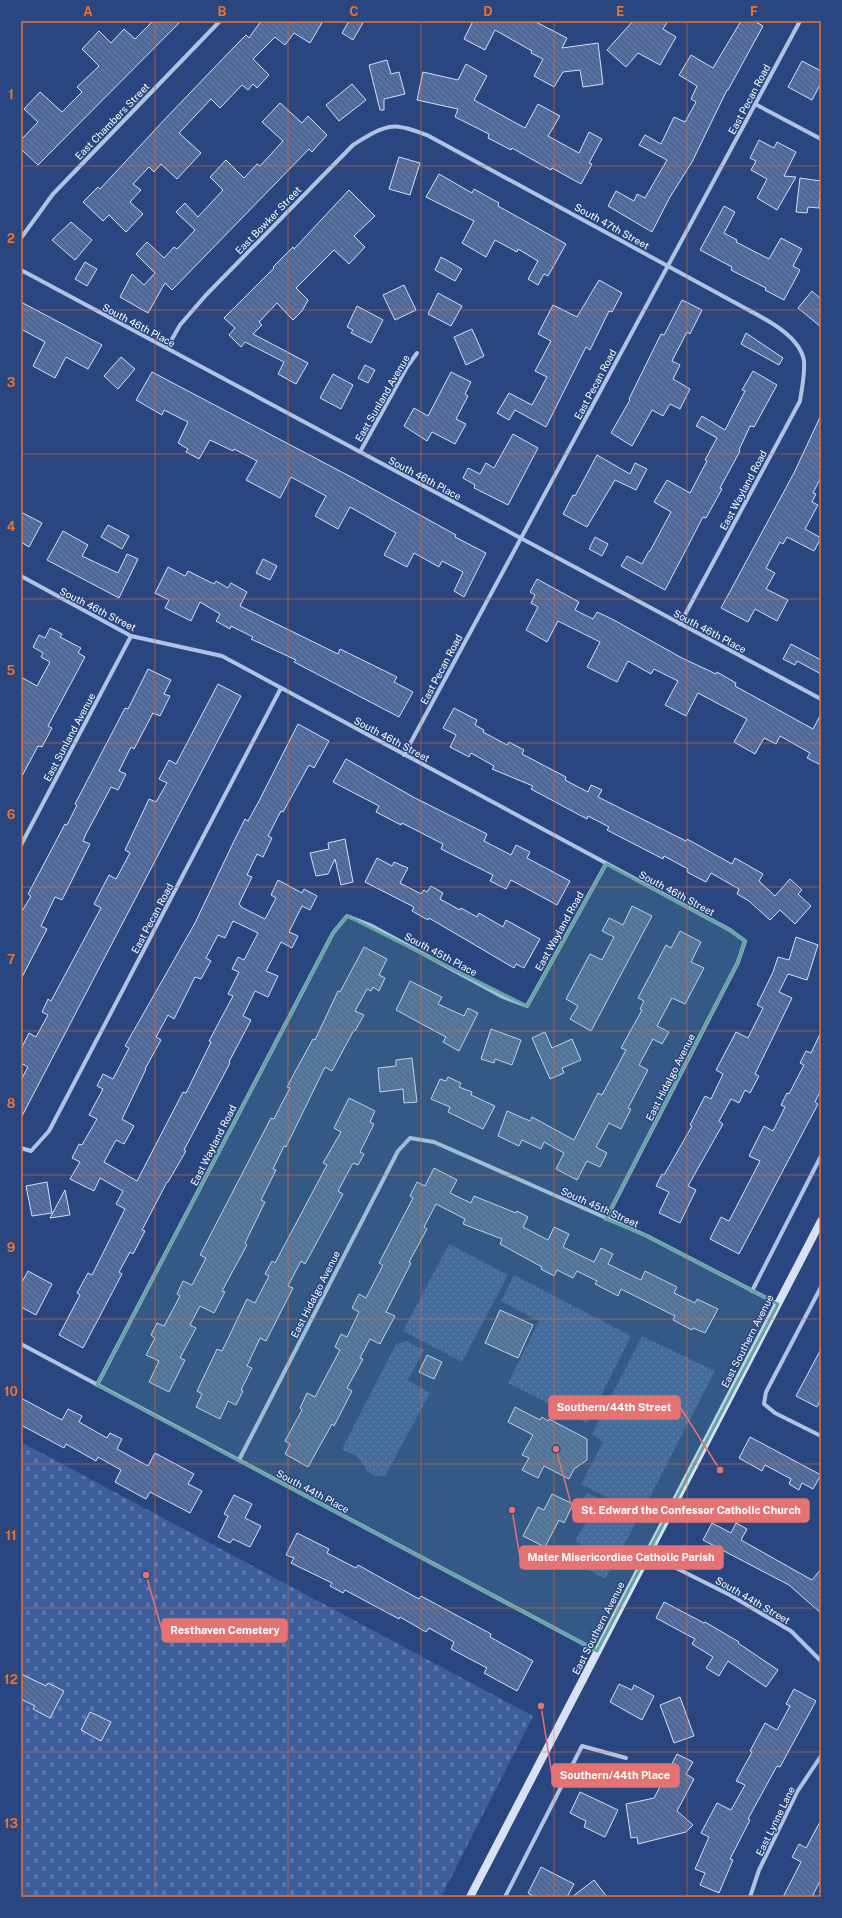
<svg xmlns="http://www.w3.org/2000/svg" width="842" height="1918" font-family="'Public Sans',sans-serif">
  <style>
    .grass { fill: url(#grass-dots) }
    .cemetery { fill: url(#cemetery-stones) }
    .building { fill: url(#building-back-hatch); stroke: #d3dff5; fill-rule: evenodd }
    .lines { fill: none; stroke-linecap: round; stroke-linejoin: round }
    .street { stroke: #b0c3e5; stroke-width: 4 }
    .secondary { stroke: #d9e2f5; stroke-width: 8 }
    .marked { fill: #63a6a1; fill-opacity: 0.2; stroke: #63a6a1; stroke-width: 3; stroke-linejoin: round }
    .grid { fill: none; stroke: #eb7230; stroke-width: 1; stroke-opacity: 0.55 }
    .labels { text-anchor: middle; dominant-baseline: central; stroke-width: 3; stroke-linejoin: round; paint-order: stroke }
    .street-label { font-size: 10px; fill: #fff; stroke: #294680 }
    .leader { fill: none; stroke: #e47373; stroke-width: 1.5 }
    .callout-dot { fill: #e47373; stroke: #294680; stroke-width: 1.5 }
    .callout { fill: #e47373; stroke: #e47373; stroke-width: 1.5 }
    .callout-label { font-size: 11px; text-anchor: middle; font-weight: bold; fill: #fff }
    .neatline { fill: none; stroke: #eb7230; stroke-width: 1.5 }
    .grid-label { font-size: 13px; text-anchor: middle; font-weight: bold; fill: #eb7230 }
  </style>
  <defs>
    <pattern id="grass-dots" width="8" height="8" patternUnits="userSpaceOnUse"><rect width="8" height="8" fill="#3d5e9d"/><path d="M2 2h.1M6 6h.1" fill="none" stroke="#5a76ac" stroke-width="1.8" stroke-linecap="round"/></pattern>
    <pattern id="cemetery-stones" width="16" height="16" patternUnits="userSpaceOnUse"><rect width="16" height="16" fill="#3d5e9d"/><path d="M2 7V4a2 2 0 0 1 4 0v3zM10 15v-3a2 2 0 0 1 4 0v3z" fill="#5a76ac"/></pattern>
    <pattern id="building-back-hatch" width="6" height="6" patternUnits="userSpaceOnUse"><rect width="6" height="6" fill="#516fa8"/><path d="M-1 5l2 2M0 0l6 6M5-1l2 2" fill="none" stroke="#4e5a71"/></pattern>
  </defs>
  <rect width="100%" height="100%" fill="#294680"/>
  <g class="grass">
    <path d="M449,1244L508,1275L462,1362L403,1331Z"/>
    <path d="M514,1275L631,1336L587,1423L508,1383L539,1321L501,1301Z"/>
    <path d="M642,1336L715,1371L641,1514L636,1515L632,1511L581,1484L603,1442L592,1434Z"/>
    <path d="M407,1341L424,1350L408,1380L430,1393L385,1476C365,1478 368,1467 357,1457C353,1454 346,1452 342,1449L396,1344Z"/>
    <path d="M587,1493L622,1511L627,1512L634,1519L635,1525L605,1579L577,1564L586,1547L575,1541L590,1515L578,1508Z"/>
  </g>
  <path class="cemetery" d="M21,1442L533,1716L441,1897H21Z"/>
  <g class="building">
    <path d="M153,21H181L38,165L21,149V140L38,122L24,109L40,92L62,112L82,92L77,87L99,66L82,49L99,31L111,43L124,29L135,39Z"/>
    <path d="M261,21H323L310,43L294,33L285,45L275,37L253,59L269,75L257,88L253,84L248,90L242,85L220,108L211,99L179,133L201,153L177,179L161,164L154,172L149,167L133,184L141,190L130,202L143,214L126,232L109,215L103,221L83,202L98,187L100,189L166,118L236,45L246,35L249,38Z"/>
    <path d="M349,21H364L353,40L342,33Z"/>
    <path d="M473,21H534L567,38L562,48L598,43L603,84L583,87L580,70L563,72L554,87L534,76L543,59L531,53L532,51L495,30L485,50L464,39Z"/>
    <path d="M633,21H668L663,29L676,37L660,65L638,53L626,67L607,50Z"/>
    <path d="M741,21H754L763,26L728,90H727L692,162L670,197L652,232L608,206L616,191L634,201L637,194L645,198L667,160L639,145L645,135L661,144L674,117L685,122L696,102L691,99L697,86L679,75L691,55L713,68Z"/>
    <path d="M387,60L391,74L399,72L405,94L384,99V110H380L369,65Z"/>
    <path d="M802,61L821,71V83L812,100L788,87Z"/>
    <path d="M466,64L487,76L474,100L525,128L538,104L560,116L548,136L579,153L589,132L602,139L589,163L592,164L581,184L552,168L551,170L512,148L511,150L488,138L489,134L455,117L458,109L417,100L423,72L458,80Z"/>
    <path d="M352,84L366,100L339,121L326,105Z"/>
    <path d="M280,103L302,123L308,116L327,135L312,152L309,149L172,290L165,283L148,313L120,297L132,274L144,285L155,273L136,254L147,242L164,258L174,247L177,249L195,230L176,212L185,203L198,217L223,190L210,177L226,160L244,178L257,164L260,166L283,141L262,122Z"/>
    <path d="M759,140L774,148L777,142L796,152L784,176L796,177L777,210L757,198L767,179L751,170L756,161L750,158Z"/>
    <path d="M399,157L420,163L410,195L389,189Z"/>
    <path d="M439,174L472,193L474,189L499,203L498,206L566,244L548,276L544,274L538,285L528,279L538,261L518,249L517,252L495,240L486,257L462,243L474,221L426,197Z"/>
    <path d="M800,178L821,181L819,208L808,207L807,213L796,212Z"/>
    <path d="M349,190L375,216L354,236L365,247L349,264L334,250L296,288L308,300L302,311L293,320L277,303L259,322L262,325L253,334L308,363L296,384L278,374L284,362L245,342L241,347L229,335L235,328L224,318L274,268L273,267L293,247L294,249Z"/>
    <path d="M724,206L735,212L724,233L737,240L736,242L769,259L781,238L802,249L793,266L800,270L784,300L765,290L766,288L731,270L732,267L700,250Z"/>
    <path d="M71,222L92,240L75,260L52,240Z"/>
    <path d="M441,257L462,269L455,281L435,270Z"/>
    <path d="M85,262L97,269L87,286L75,279Z"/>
    <path d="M599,280L622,293L612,312L609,311L590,350L586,347L546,427L515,410L509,420L497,413L509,393L532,405L547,377L535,371L551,341L538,334L553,305L577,317Z"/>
    <path d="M404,285L416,310L395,320L383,295Z"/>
    <path d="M812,291L821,299V327L798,308Z"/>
    <path d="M438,293L462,306L451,326L428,314Z"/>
    <path d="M682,300L702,310L690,334L687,332L672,361L680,365L673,379L690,389L680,409L670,404L663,416L652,410L632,446L611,433L630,400L629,399L661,334L664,335Z"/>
    <path d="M21,302L102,345L88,369L66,357L55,378L33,366L45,342L21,329Z"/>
    <path d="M357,306L383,320L371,343L351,333L353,330L347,327Z"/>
    <path d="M472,329L484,356L466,365L454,337Z"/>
    <path d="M746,333L783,358L779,365L741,344Z"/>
    <path d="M121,357L135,369L118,389L104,376Z"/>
    <path d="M365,365L375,370L368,383L358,378Z"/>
    <path d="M753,371L777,385L754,427L750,426L739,450L740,451L720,488L722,489L706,518L703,517L665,590L621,566L627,556L642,564L649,551H650L671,512L654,502L667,480L690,493L707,461L705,460L717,438L696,426L702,416L725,430L745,391L742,390Z"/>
    <path d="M152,372L353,478L456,535L455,537L486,553L464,597L454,591L463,572L442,561L439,567L414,553L407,567L384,555L396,533L350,507L338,529L315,516L326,496L291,477L280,498L246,480L257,461L234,449L233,451L210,440L199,459L186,452L188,449L178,443L188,422L164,410L162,415L136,400Z"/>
    <path d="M451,372L471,382L465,394L468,396L456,419L466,424L455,444L432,432L427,441L404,426L414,408L428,416Z"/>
    <path d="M333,374L353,385L341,409L320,398Z"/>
    <path d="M821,415V477L813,493L816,494L812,502L818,505L805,529L821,538L814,551L787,537L783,544L780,542L766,568L775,573L766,589L788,600L777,621L755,609L748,622L721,608L794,473Z"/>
    <path d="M513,434L538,448L508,505L474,488L475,485L463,478L468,468L480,474L486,463L494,468Z"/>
    <path d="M597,455L630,474L635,463L647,469L636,490L615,480L587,527L563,514L573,495L575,496Z"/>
    <path d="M21,512L42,523L29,547L21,542Z"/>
    <path d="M108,525L129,536L122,549L101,537Z"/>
    <path d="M63,531L88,545L82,556L118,573L127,554L138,559L119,598L47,560Z"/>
    <path d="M595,537L608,544L602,556L589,549Z"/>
    <path d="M263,559L277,566L270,580L256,573Z"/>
    <path d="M168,567L185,576L188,571L214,584L216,581L228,588L231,583L247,592L240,606L338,654L340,649L397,677L394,682L413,692L399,717L294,662L296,660L251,639L253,637L231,626L230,629L216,621L220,614L200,602L191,621L165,608L169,600L155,593Z"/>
    <path d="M537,579L579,602L575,610L593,619L597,612L612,619L682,658L716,674L717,672L736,683L735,686L813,729L821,714V765L807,758L810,753L780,736L776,744L764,738L755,754L734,742L747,719L698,693L686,716L665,705L678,681L654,669L651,674L628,661L617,682L587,667L600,642L558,621L547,642L526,630L538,607L531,603L535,595L530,592Z"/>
    <path d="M50,628L62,634L60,637L81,648L78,653L85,657L48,726L52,728L42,747L38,746L21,778V677L37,686L50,662L41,657L43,653L33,647L39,635L45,638Z"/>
    <path d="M791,644L821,660V674L797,661L795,665L783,659Z"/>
    <path d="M148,669L171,680L164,694L170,696L160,716L153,713L134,749L131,747L119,771L126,774L118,790L111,787L86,834L83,841L90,844L62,900L55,897L41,926L47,929L21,979V913L31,896L28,894L65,824L67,825L77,805L75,804L125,708L128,709Z"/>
    <path d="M218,684L241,696L21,1118V1080L28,1067L21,1063V1049L29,1033L36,1037L48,1015L42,1012L48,999L51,1001L101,908L94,904L109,875L116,879L130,853L125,850L149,799L156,802L167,783L159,779L169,760L176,764Z"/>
    <path d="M454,708L477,720L475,725L484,730L483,732L507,745L509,742L524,750L522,754L566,777L565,780L588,792L591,785L602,790L598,797L686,841L687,839L732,864L735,858L763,874L759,881L775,896L790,879L802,890L798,894L811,906L795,924L780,910L770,920L749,901L737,894L739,889L711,873L706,882L687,872L688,869L664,856L663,859L607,830L609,827L588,816L587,819L531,789L533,786L492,769L494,766L471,753L469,757L450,747L456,735L443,728Z"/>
    <path d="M298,724L329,741L314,768L309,765L283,812L281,811L268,836L272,838L263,857L257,854L247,875L252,877L239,904L241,906V907L265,919L276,898L271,895L278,880L302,893L304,889L317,896L310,910L302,906L289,932L298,936L292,948L281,942L266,971L278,976L268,997L255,991L243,1016L251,1020L229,1062L230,1063L184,1150L186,1151L168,1182H167L142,1230L145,1231L133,1254L130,1252L119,1272L122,1274L83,1348L59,1335L80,1295L77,1293L88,1273L92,1275L125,1209L116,1204L123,1191L100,1178L94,1191L70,1179L80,1162L72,1158L79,1144L82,1145L97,1119L89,1115L103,1089L97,1086L103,1074L113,1079L129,1048L125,1046L195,923L235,839L245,819L248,821L259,801ZM233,921L258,933L244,960L238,957L232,969L239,972L228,994L233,996L209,1041L211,1042L186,1093L183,1092L137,1181L104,1162L116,1140L124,1144L134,1126L122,1119L146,1069H145L161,1040L156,1037L168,1015L174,1019L195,977L201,979L211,961L206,958L218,935L225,938Z"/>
    <path d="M346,759L415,798L487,834L484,841L511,855L516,845L530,852L527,858L570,881L557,905L511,880L506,889L490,881L493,875L441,849L443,844L402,823L401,825L376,812L379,806L333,782Z"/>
    <path d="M345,839L353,882L341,885L335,859L328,874L316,876L310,853L329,849L328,843Z"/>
    <path d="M377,858L392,866L394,862L408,868L400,883L421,894L424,890L427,892L431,886L443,893L440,899L460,910L461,908L477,917L479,913L503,927L506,920L540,939L524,968L516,964L514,968L429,918L428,920L412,911L414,907L365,882Z"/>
    <path d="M632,906L652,916L591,1031L570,1019L578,1006L566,999L590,954L602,960L614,937L602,931L609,918L623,925Z"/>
    <path d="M680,931L701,942L691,962L704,968L685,1004L672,998L657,1026L669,1032L662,1044L653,1039L639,1065L648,1070L628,1108L631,1109L621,1129L609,1123L596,1147L607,1153L600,1167L587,1161L577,1180L556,1169L564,1153L544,1142L541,1149L522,1140L519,1146L498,1136L507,1111L530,1121L532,1117L574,1140L598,1093L602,1095L626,1050L621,1048L642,1010L640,1009L644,1001L638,998L666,945L671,948Z"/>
    <path d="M796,937L818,945L807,980L788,974L779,992L792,998L755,1074L759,1076L750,1093L745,1090L739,1103L731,1099L719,1121L723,1124L688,1186L696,1190L680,1223L659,1213L669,1192L656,1186L662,1174L664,1175L692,1126L690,1125L705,1096L711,1099L723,1074L716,1070L736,1032L748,1038L763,1008L757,1005L773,972L778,957L789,960Z"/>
    <path d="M364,947L387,959L379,975L385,978L379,991L373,987L371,991L367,989L355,1011L364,1015L355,1031L354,1030L332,1071L325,1067L286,1147L284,1146L273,1169L276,1170L261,1200L265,1202L245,1243L247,1245L222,1291L225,1292L214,1313L200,1306L190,1325L196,1328L180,1358L185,1360L169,1392L149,1382L159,1361L146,1355L155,1338L151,1335L157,1323L164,1326L180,1296L177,1294L183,1281L192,1285L206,1258L200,1255L271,1118L274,1119L282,1103L290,1088L287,1087L296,1070L313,1039L315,1040L338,991L340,992Z"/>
    <path d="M410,981L442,997L438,1004L464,1016L468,1008L478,1013L459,1051L443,1042L446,1037L396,1010Z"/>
    <path d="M491,1029L521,1040L512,1065L495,1059L494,1063L481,1059Z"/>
    <path d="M545,1032L552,1048L572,1039L581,1060L562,1068L564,1073L550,1079L532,1038Z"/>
    <path d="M821,1032V1090L815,1102L818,1104L739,1254L710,1239L721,1217L729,1221L760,1161L749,1156L764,1126L773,1131L785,1107L781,1105L787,1093L789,1094L804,1065L800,1063L806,1051L811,1053Z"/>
    <path d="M412,1058L417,1102L404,1103L403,1089L380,1092L378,1068L396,1066V1060Z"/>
    <path d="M448,1077L461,1083L459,1087L472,1092L471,1095L495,1106L483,1129L448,1112L450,1107L431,1099L440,1079L446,1081Z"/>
    <path d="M349,1098L375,1111L370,1122L374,1124L360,1152L364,1154L358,1165L353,1163L338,1191L343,1194L305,1264L301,1261L288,1286L293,1288L266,1341L260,1338L247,1366L252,1368L241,1390L243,1391L236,1405L228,1401L220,1419L196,1407L202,1394L197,1391L217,1349L222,1351L247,1299L255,1303L269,1276L265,1274L272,1261L275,1263L327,1165L323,1163L341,1132L334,1128Z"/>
    <path d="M434,1168L457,1180L450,1193L471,1203L474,1196L516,1213L517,1211L528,1217L523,1227L548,1240L554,1227L569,1234L563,1247L594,1262L601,1248L613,1254L608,1264L641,1280L645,1271L677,1287L674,1293L695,1303L697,1299L718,1309L705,1333L693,1328L692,1330L673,1320L675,1316L621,1289L618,1296L595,1284L597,1281L577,1271L573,1278L557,1270L554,1276L541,1269L542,1267L500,1244L502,1239L463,1224L465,1219L436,1204L424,1227L427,1229L409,1262L411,1263L386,1312L395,1316L380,1344L370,1339L360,1358L363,1359L347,1388L352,1391L334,1426L332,1424L308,1467L285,1454L290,1444L285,1441L302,1410L300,1408L307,1393L315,1397L340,1350L335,1347L341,1334L347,1337L359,1312L352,1308L359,1294L366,1298L383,1265L379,1263L413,1198L410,1196L417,1182L425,1186Z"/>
    <path d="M47,1182L52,1213L32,1216L26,1186Z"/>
    <path d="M65,1190L70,1215L50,1218Z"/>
    <path d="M28,1271L52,1284L36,1315L21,1307V1284Z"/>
    <path d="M500,1310L533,1325L518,1358L485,1343Z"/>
    <path d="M821,1349V1399L817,1407L796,1396Z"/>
    <path d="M427,1355L442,1362L434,1379L419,1372Z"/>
    <path d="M21,1398L62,1420L68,1409L82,1416L79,1422L107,1438L110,1433L122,1439L117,1449L148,1466L155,1453L194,1474L188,1484L202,1491L190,1513L150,1492L146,1499L115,1482L121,1470L98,1457L96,1461L66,1444L64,1448L21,1425Z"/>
    <path d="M515,1407L540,1420L542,1417L548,1421L549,1419L587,1439V1460L574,1469L569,1479L544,1466L538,1478L522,1470L529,1458L522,1455L533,1435L508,1422Z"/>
    <path d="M750,1437L821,1475L813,1489L802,1483L799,1490L789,1484L791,1479L765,1465L762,1471L739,1458Z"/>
    <path d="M552,1494L573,1504L564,1523L559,1520L545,1547L523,1536L538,1507L544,1510Z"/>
    <path d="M234,1495L252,1504L245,1518L261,1526L250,1547L233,1539L230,1543L218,1537L228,1516L224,1514Z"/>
    <path d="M712,1523L731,1533L736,1523L747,1529L741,1540L812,1580L821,1569V1613L789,1585L703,1540Z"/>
    <path d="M297,1533L329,1549L327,1553L356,1568L358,1565L419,1599L421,1596L491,1634L490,1637L533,1661L517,1691L484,1673L487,1668L451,1649L454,1642L429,1628L426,1632L400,1617L399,1619L345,1590L343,1593L330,1586L332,1583L291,1563L294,1558L286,1555Z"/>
    <path d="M664,1602L704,1623L705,1622L739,1642L738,1643L778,1670L766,1687L728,1661L719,1676L706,1668L713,1657L692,1644L695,1639L656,1618Z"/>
    <path d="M21,1674L46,1686L48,1683L64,1691L50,1718L33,1709L35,1706L21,1699Z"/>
    <path d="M619,1684L632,1690L634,1685L654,1696L642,1720L610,1702Z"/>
    <path d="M794,1689L816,1701L780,1767L777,1766L748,1819L750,1820L730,1859L733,1860L719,1893L700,1885L705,1873L695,1869L709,1837L701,1833L717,1803L731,1810L745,1785L736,1781L752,1752L750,1751L765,1723L777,1730L790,1706L786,1704Z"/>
    <path d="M680,1697L694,1736L674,1743L660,1705Z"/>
    <path d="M90,1712L111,1722L101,1741L81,1730Z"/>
    <path d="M677,1754L693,1762L686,1774L694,1779L677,1811L693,1825L686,1832L638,1844L637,1837L631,1838L626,1804L654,1798Z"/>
    <path d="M580,1792L618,1810L605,1837L584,1827L586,1821L570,1813Z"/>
    <path d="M821,1820V1879L812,1897H783L801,1862L792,1857L799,1844L806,1848Z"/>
    <path d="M541,1867L574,1884L567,1897H535L528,1893Z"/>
    <path d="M594,1880L607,1897H572Z"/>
  </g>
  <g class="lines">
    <g class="street">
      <path d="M755,104L821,139"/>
      <path d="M21,238L53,194L220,21"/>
      <path d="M21,270L821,699"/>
      <path d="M167,348L180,325L206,295L353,145C366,137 384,124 400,127C409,128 418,132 427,135L743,307C763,318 800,335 804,361C805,374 802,388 800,401L680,624"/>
      <path d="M360,452L407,367L417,353"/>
      <path d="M21,576L131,636L222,656L730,930L745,941L738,962L606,1219"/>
      <path d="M404,755L800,21"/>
      <path d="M21,845L131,636"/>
      <path d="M21,1148L31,1151L49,1131L281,688"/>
      <path d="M821,1287L766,1392L764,1404L775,1413L821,1436"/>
      <path d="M752,1291L821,1156"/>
      <path d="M21,1344L597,1651"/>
      <path d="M97,1385L333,933L347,916L370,925L503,997L527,1006L606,864"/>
      <path d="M239,1460L398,1151L410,1138L434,1142L647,1236L778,1304"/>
      <path d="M648,1554L730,1595L791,1631L821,1661"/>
      <path d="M505,1897L582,1746L626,1758"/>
      <path d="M750,1897L759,1870L797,1792L821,1756"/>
    </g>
    <path class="secondary" d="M470,1897L821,1221"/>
  </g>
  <path class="marked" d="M606,864L730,930L745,941L738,962L606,1219L647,1236L778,1304L597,1651L97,1385L333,933L347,916L527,1006Z"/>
  <path class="grid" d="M155,21V1897M288,21V1897M421,21V1897M554,21V1897M687,21V1897M21,166H821M21,310H821M21,454H821M21,599H821M21,743H821M21,887H821M21,1031H821M21,1175H821M21,1319H821M21,1464H821M21,1608H821M21,1752H821"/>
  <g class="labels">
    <g class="street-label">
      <text transform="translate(749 99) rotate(-62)">East Pecan Road</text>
      <text transform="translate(112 121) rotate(-46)">East Chambers Street</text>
      <text transform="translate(268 220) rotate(-46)">East Bowker Street</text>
      <text transform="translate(612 226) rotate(29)">South 47th Street</text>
      <text transform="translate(139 325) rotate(28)">South 46th Place</text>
      <text transform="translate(595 384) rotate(-62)">East Pecan Road</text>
      <text transform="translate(382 398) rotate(-60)">East Sunland Avenue</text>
      <text transform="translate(425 478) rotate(28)">South 46th Place</text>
      <text transform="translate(743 490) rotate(-62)">East Wayland Road</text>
      <text transform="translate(98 609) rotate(27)">South 46th Street</text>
      <text transform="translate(710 631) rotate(28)">South 46th Place</text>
      <text transform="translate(441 669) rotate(-62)">East Pecan Road</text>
      <text transform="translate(69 737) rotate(-62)">East Sunland Avenue</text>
      <text transform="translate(392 739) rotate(28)">South 46th Street</text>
      <text transform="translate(677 893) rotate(28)">South 46th Street</text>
      <text transform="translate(152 918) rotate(-62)">East Pecan Road</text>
      <text transform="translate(559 931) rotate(-61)">East Wayland Road</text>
      <text transform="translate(441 954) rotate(28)">South 45th Place</text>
      <text transform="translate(670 1077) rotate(-63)">East Hidalgo Avenue</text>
      <text transform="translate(213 1145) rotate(-63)">East Wayland Road</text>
      <text transform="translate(600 1207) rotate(24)">South 45th Street</text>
      <text transform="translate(315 1294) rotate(-63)">East Hidalgo Avenue</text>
      <text transform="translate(747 1341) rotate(-63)">East Southern Avenue</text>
      <text transform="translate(313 1491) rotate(28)">South 44th Place</text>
      <text transform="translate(753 1600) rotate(30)">South 44th Street</text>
      <text transform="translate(598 1628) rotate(-63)">East Southern Avenue</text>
      <text transform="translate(775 1821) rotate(-64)">East Lynne Lane</text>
    </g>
  </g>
  <path class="leader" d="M720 1470L680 1407M556 1449L573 1511M512 1510L520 1557M146 1575L162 1630M541 1706L552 1775"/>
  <g class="callout-dot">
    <circle cx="720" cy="1470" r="4"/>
    <circle cx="556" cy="1449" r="4"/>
    <circle cx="512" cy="1510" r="4"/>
    <circle cx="146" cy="1575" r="4"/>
    <circle cx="541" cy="1706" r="4"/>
  </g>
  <g class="callout">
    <rect x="549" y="1396" width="131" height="23" rx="4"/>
    <rect x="573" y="1499" width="236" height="23" rx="4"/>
    <rect x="520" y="1546" width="203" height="23" rx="4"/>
    <rect x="162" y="1619" width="125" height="23" rx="4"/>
    <rect x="552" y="1764" width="127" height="23" rx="4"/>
  </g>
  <g class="callout-label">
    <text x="614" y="1411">Southern/44th Street</text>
    <text x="691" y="1514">St. Edward the Confessor Catholic Church</text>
    <text x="621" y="1561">Mater Misericordiae Catholic Parish</text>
    <text x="225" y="1634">Resthaven Cemetery</text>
    <text x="615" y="1779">Southern/44th Place</text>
  </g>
  <rect width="842" height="1918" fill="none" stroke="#294680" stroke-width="44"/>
  <rect x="22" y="22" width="798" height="1874" class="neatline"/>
  <g class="grid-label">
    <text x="88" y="16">A</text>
    <text x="222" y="16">B</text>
    <text x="354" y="16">C</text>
    <text x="488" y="16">D</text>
    <text x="620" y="16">E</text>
    <text x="754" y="16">F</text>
    <text x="11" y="99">1</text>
    <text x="11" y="243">2</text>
    <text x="11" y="387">3</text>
    <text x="11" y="531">4</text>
    <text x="11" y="675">5</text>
    <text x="11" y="819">6</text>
    <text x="11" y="964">7</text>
    <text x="11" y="1108">8</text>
    <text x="11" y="1252">9</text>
    <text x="11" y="1396">10</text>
    <text x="11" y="1540">11</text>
    <text x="11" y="1684">12</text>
    <text x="11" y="1828">13</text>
  </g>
</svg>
